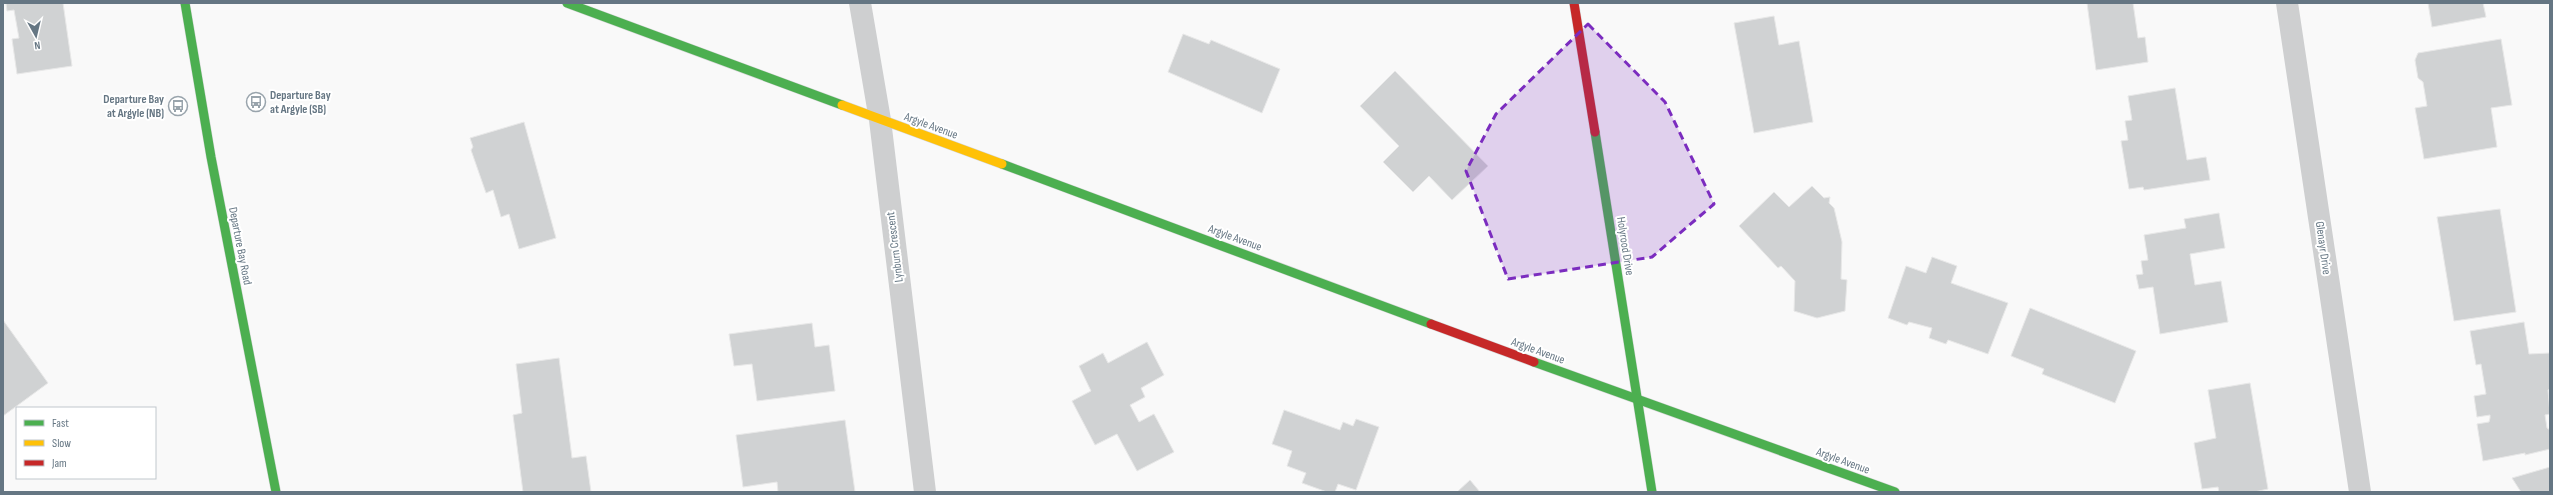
<svg xmlns="http://www.w3.org/2000/svg" width="2553" height="495" font-family="'Sofia Sans Condensed',sans-serif">
  <style>
    .building { fill: #d0d2d3; stroke: #e8e8e8 }
    .lines { fill: none; stroke-linecap: round; stroke-linejoin: round }
    .fast-casing { stroke: #d5d6d7; stroke-width: 10 }
    .slow-casing { stroke: #d5d6d7; stroke-width: 10 }
    .jam-casing { stroke: #d5d6d7; stroke-width: 10 }
    .street { stroke: #cecfd0; stroke-width: 22 }
    .fast { stroke: #4caf50; stroke-width: 9 }
    .slow { stroke: #ffc107; stroke-width: 9 }
    .jam { stroke: #c62828; stroke-width: 9 }
    .marked { fill: #7b2cbf; fill-opacity: 0.2; stroke: #7b2cbf; stroke-width: 3; stroke-dasharray: 8 5; stroke-linejoin: round }
    .labels { text-anchor: middle; dominant-baseline: central; stroke-width: 4; stroke-linejoin: round; paint-order: stroke }
    .poi-label { font-size: 12px; font-weight: bold; fill: #657683; stroke: #fff; text-anchor: start }
    .street-label { font-size: 12px; fill: #657683; stroke: #fff }
  </style>
  <rect width="100%" height="100%" fill="#f9f9f9"/>
  <g class="building">
    <path d="M6,3H63L72,66L17,74L12,39L19,38L14,10L7,11Z"/>
    <path d="M2087,3H2133L2138,38L2145,37L2148,62L2096,70Z"/>
    <path d="M2428,3H2483L2486,17L2432,27Z"/>
    <path d="M1774,16L1779,45L1799,41L1813,122L1754,133L1734,23Z"/>
    <path d="M1183,34L1209,44L1211,40L1280,69L1262,113L1168,72Z"/>
    <path d="M2501,39L2512,105L2491,108L2497,147L2424,159L2415,108L2427,106L2423,82L2418,78L2415,60L2418,53Z"/>
    <path d="M1395,71L1488,166L1452,200L1429,176L1413,192L1383,162L1399,146L1360,106Z"/>
    <path d="M2175,88L2187,160L2206,157L2210,180L2144,190L2143,187L2129,189L2121,141L2128,140L2125,121L2132,120L2128,96Z"/>
    <path d="M524,122L556,238L519,249L509,214L501,217L493,190L486,193L471,150L473,147L470,138Z"/>
    <path d="M1812,186L1824,198L1830,197L1829,203L1834,208L1842,242L1841,279L1847,280L1845,311L1817,318L1794,311L1795,281L1781,266L1778,268L1739,226L1774,192L1789,207Z"/>
    <path d="M2500,209L2516,312L2454,321L2437,217Z"/>
    <path d="M2219,213L2225,248L2190,254L2195,285L2221,281L2228,322L2160,334L2153,287L2139,289L2136,275L2143,274L2141,261L2148,260L2144,235L2186,228L2184,219Z"/>
    <path d="M1932,257L1957,266L1951,283L2008,303L1988,354L1948,340L1946,344L1929,338L1932,328L1909,322L1907,325L1888,318L1906,266L1926,273Z"/>
    <path d="M2030,308L2136,351L2115,403L2042,374L2044,369L2011,356Z"/>
    <path d="M3,320L48,383L3,416Z"/>
    <path d="M2524,322L2529,354L2550,353V389L2548,390L2550,414L2545,415L2547,428L2550,430V449L2525,455V453L2483,461L2477,424L2489,422L2490,418V415L2477,417L2474,396L2486,394L2481,364L2476,365L2470,331Z"/>
    <path d="M812,323L815,347L829,345L835,391L757,401L752,364L734,366L729,334Z"/>
    <path d="M1147,342L1164,375L1141,388L1145,397L1130,405L1139,422L1154,414L1174,452L1137,471L1117,434L1095,445L1072,401L1091,391L1079,366L1103,353L1108,363Z"/>
    <path d="M559,358L572,458L586,456L591,492H523L513,415L522,413L516,364Z"/>
    <path d="M2250,383L2268,489L2254,492H2219L2218,487L2202,489L2194,443L2216,438L2208,390Z"/>
    <path d="M1284,410L1340,430L1343,422L1353,426L1356,419L1379,427L1356,490L1338,484L1335,492H1327L1302,483L1306,473L1287,466L1292,451L1272,444Z"/>
    <path d="M845,420L855,492H778L777,482L743,487L736,435Z"/>
    <path d="M2550,467V492H2521L2512,478Z"/>
    <path d="M1470,480L1480,492H1457Z"/>
  </g>
  <g class="lines">
    <defs>
      <g id="fast">
        <path d="M185,3L211,157L276,492"/>
        <path d="M567,3L842,105"/>
        <path d="M1595,132L1652,492"/>
        <path d="M1002,164L1431,324"/>
        <path d="M1534,362L1895,492"/>
      </g>
      <path id="slow" d="M842,105L1002,164"/>
      <g id="jam">
        <path d="M1574,3L1595,132"/>
        <path d="M1431,324L1534,362"/>
      </g>
    </defs>
    <use href="#fast" class="fast-casing"/>
    <use href="#slow" class="slow-casing"/>
    <use href="#jam" class="jam-casing"/>
    <g class="street">
      <path d="M860,3L880,120L925,492"/>
      <path d="M2287,3L2360,492"/>
    </g>
    <use href="#fast" class="fast"/>
    <use href="#slow" class="slow"/>
    <use href="#jam" class="jam"/>
  </g>
  <path class="marked" d="M1588,24L1665,102L1714,204L1652,257L1508,279L1466,171L1496,114Z"/>
  <defs>
    <symbol id="bus-ring" viewBox="-11 -11 22 22"><circle r="9.5" fill="#fff" stroke="#99a4ac" stroke-width="1.5"/><path d="M-5-6H5V4H4V6H2V4H-2V6H-4V4H-5ZM-3.5-4V0h7V-4ZM-3.5 1.2v1.5H-2V1.2ZM2 1.2v1.5H3.5V1.2Z" fill="#99a4ac"/></symbol>
  </defs>
  <g fill-rule="evenodd">
    <use href="#bus-ring" x="245" y="91" width="22" height="22"/>
    <use href="#bus-ring" x="167" y="95" width="22" height="22"/>
  </g>
  <g class="labels">
    <g class="poi-label">
      <text x="270" y="95">Departure Bay<tspan x="270" dy="14">at Argyle (SB)</tspan></text>
      <text x="164" y="99" text-anchor="end">Departure Bay<tspan x="164" dy="14">at Argyle (NB)</tspan></text>
    </g>
    <g class="street-label">
      <text transform="translate(931 126) rotate(20)">Argyle Avenue</text>
      <text transform="translate(1235 238) rotate(20)">Argyle Avenue</text>
      <text transform="translate(240 246) rotate(79)">Departure Bay Road</text>
      <text transform="translate(1625 246) rotate(81)">Holyrood Drive</text>
      <text transform="translate(895 247) rotate(-97)">Lynburn Crescent</text>
      <text transform="translate(2323 248) rotate(82)">Glenayr Drive</text>
      <text transform="translate(1538 351) rotate(20)">Argyle Avenue</text>
      <text transform="translate(1843 461) rotate(20)">Argyle Avenue</text>
    </g>
  </g>
  <rect width="2553" height="495" fill="none" stroke="#657683" stroke-width="8"/>
  <rect x="16" y="407" width="140" height="72" fill="#ffffff" stroke="#c1c8cd"/>
  <rect x="24" y="420" width="20" height="6" fill="#4caf50" stroke="#c1c8cd"/>
  <text x="52" y="427" font-size="12" fill="#657683">Fast</text>
  <rect x="24" y="440" width="20" height="6" fill="#ffc107" stroke="#c1c8cd"/>
  <text x="52" y="447" font-size="12" fill="#657683">Slow</text>
  <rect x="24" y="460" width="20" height="6" fill="#c62828" stroke="#c1c8cd"/>
  <text x="52" y="467" font-size="12" fill="#657683">Jam</text>
  <g transform="translate(36 36) rotate(172)" stroke="#ffffff" stroke-width="3" paint-order="stroke">
  <path d="M0-3L7 15L0 10L-7 15Z" fill="#657683"/>
  <text y="-6" font-size="11" font-weight="bold" text-anchor="middle" fill="#657683">N</text>
  </g>
</svg>
